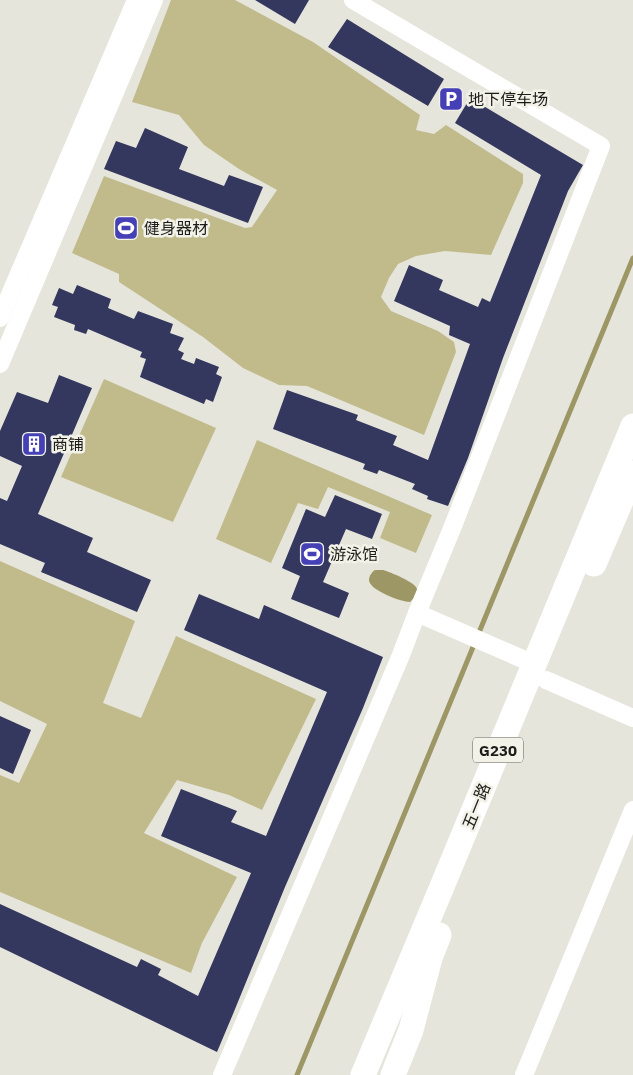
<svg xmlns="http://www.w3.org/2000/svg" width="633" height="1075" font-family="'IBM Plex Sans','Noto Sans SC',sans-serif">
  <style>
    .green { fill: #c1bb8c }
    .water { fill: #9d9665 }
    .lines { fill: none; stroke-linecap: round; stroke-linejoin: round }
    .stream { stroke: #9d9665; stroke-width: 5 }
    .building { fill: #34375e }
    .minor { stroke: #fff; stroke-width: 18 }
    .highway { stroke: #fff; stroke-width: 25 }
    .labels { text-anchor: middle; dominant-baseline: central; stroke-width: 5; stroke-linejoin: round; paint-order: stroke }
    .shield { fill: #f3f2e9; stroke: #5d5c57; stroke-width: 1 }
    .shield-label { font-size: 15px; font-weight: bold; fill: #1d1c19 }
    .poi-label { font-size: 16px; fill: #1d1c19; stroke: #f3f2e9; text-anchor: start }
    .street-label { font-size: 16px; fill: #1d1c19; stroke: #f3f2e9 }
  </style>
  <rect width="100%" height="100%" fill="#e6e5dc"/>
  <g class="green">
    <path d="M171,0H235L313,42L420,115L416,130L434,134L446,125L523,174V183L491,255L445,251L416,256L398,264L389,278L381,297L391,311L438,331L454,342L456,352L424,435L307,386L279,385L243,368L203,337L119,282V274L72,253L104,176L245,228L252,227L277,190L239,169L204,145L179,115L132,102Z"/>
    <path d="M104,379L216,428L173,522L61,477Z"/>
    <path d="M257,440L432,515L416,553L380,538L390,512L328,487L318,509L298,503L271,563L216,539Z"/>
    <path d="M0,561L135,621L103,703L141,718L176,636L316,699L262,810L229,795L177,780L144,833L237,877L202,943L191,973L0,892V775L19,783L47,724L0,701Z"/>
  </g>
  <path class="water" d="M375,570C376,570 381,570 383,570C390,572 415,582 417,589C418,594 414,598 410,602C401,602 369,590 369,580C369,576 372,572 375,570Z"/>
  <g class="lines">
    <path class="stream" d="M297,1075L633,258"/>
  </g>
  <g class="building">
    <path d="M255,0H309L295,24Z"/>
    <path d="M347,19L444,79L428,106L328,47Z"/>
    <path d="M470,98L583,165L568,191L503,358L468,458L448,506L427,499L428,496L412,489L415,484L379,470L377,474L363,469L365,464L273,429L287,390L358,415L356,420L397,436L393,445L428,460L470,344L449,335L450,326L394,301L409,265L443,280L439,290L478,307L482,298L490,302L541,175L455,123Z"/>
    <path d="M145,128L188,147L179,169L224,186L229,175L263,187L248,223L104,169L116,141L136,148Z"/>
    <path d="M123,220L134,225L130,237L118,232Z"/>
    <path d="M77,285L111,299L108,308L134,319L138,311L173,324L170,333L184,338L178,350L184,353L181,359L194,364L196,358L219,367L216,374L222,377L213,402L206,399L204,404L140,377L146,359L140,357L142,352L88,329L86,334L74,330L75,325L54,317L58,307L52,305L59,288L73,294Z"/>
    <path d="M59,375L92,388L38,514L93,538L87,552L151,580L137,612L41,572L45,563L0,544V498L7,501L22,466L0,456V431L17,392L48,403Z"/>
    <path d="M335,495L382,514L372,539L346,529L323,582L349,593L339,618L291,599L300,576L282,568L306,509L325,517Z"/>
    <path d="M199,594L259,619L264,605L383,657L363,708L285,887L233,1014L217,1052L0,947V904L137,967L141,959L161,969L158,975L198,996L251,873L161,836L181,789L237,811L231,822L266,836L327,692L184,630Z"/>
    <path d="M0,716L31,730L13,774L0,768Z"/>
  </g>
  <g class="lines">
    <g class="minor">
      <path d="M0,318L136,0"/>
      <path d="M0,364L154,0"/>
      <path d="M417,613L534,664"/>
      <path d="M546,680L633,718"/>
      <path d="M222,1075L401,655L417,613L453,526L601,146L353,0"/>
      <path d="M524,1075L633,810"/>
    </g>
    <g class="highway">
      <path d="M594,564L633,473"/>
      <path d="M363,1075L441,889L633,426"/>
      <path d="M393,1075L411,1030L430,958L439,935"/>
    </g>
  </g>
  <defs>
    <symbol id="parking-square" viewBox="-11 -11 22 22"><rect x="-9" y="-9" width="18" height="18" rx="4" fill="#4540b5" stroke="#f3f2e9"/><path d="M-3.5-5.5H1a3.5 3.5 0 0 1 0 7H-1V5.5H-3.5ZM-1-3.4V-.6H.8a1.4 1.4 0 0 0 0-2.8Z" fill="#fff"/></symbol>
    <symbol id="stadium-square" viewBox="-11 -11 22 22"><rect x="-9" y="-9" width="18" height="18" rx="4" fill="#4540b5" stroke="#f3f2e9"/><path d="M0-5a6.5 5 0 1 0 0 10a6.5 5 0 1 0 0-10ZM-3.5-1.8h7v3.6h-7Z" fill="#fff"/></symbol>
    <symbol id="building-square" viewBox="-11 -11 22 22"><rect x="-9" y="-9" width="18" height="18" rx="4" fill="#4540b5" stroke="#f3f2e9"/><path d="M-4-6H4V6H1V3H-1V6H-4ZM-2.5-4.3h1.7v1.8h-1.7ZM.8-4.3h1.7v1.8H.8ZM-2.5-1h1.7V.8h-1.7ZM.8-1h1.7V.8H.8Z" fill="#fff"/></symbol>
  </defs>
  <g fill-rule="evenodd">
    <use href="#parking-square" x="437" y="85" width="28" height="28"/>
    <use href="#stadium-square" x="112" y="214" width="28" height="28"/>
    <use href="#building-square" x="20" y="430" width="28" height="28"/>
    <use href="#stadium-square" x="298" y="540" width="28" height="28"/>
  </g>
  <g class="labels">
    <rect class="shield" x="473" y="737.5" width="50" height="25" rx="4"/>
    <g class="shield-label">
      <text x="498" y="750">G230</text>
    </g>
    <g class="poi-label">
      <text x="468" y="99">地下停车场</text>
      <text x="144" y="228">健身器材</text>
      <text x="52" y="444">商铺</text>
      <text x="330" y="554">游泳馆</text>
    </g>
    <g class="street-label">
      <text transform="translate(476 806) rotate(-68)">五一路</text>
    </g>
  </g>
</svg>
